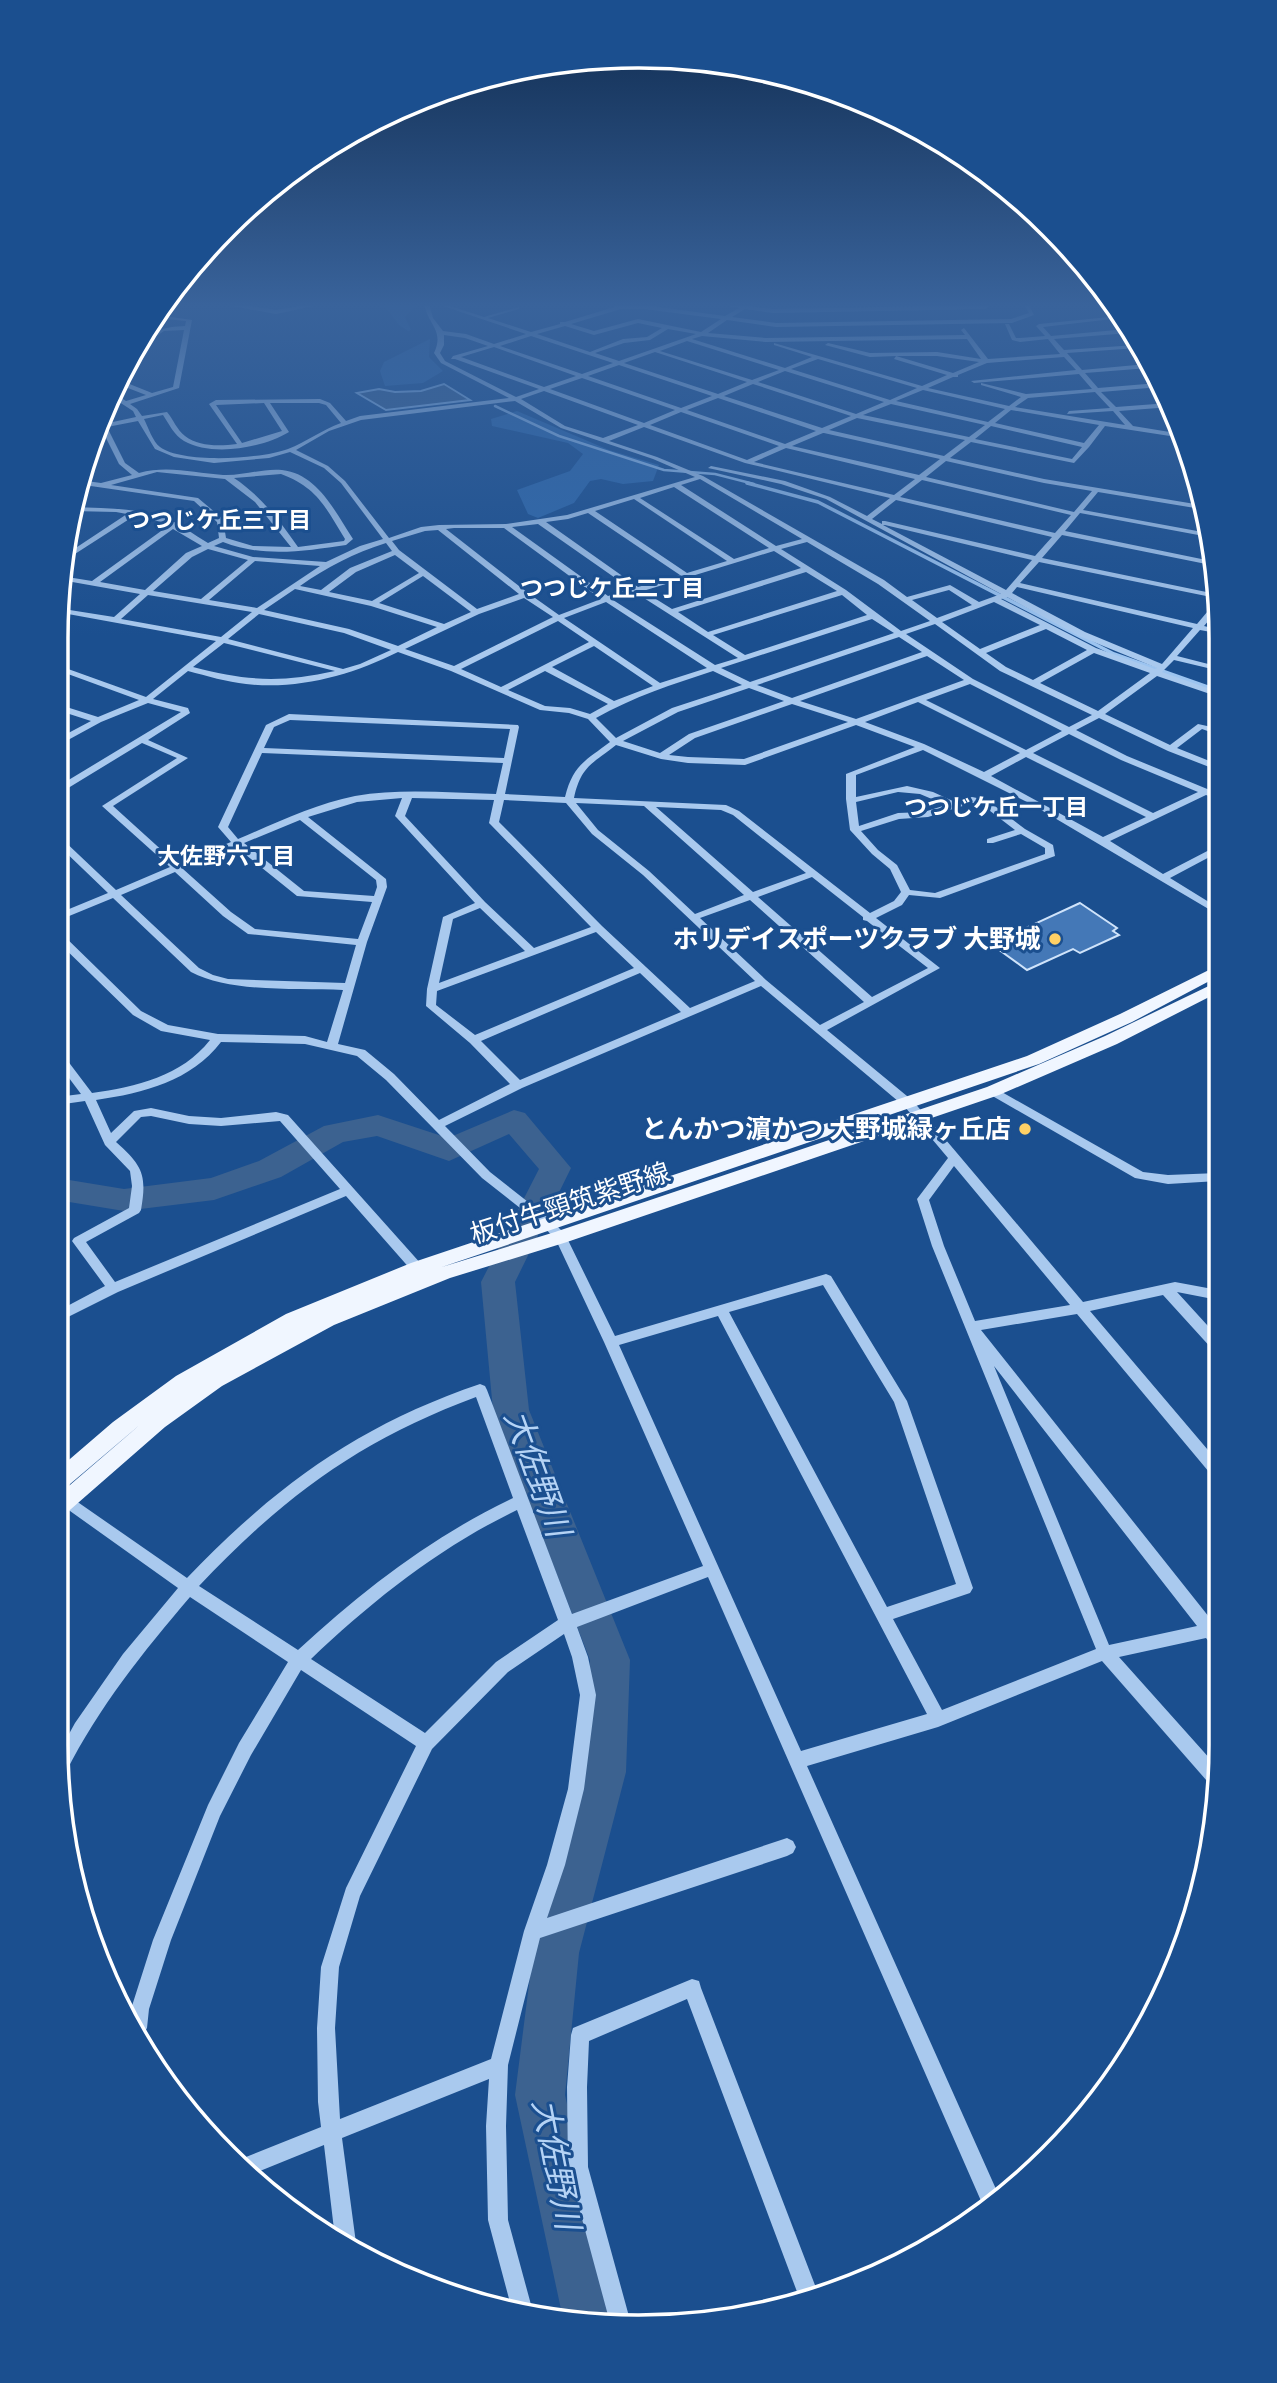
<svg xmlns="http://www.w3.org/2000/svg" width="1277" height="2383" font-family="Cabin,'Noto Sans JP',sans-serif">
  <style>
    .green { fill: #2e69ad }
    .water { fill: #3c6290; stroke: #9cc4f0; stroke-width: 2 }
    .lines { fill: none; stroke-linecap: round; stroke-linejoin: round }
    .stream-far1 { stroke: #9cc4f0; stroke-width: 2.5 }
    .stream { stroke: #9cc4f0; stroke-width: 3.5 }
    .river { fill: #3c6290; fill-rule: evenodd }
    .building { fill: #4478b7; stroke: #cfe3fa; stroke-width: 2 }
    .minor { fill: #a9c9ee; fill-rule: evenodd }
    .major { fill: #f0f6ff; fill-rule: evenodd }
    .poi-dot { fill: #ffd166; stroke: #1b4f8f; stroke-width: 2.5 }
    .labels { text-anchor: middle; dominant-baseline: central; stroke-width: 6; stroke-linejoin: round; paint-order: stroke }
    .far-neighbourhood-label { font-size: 23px; font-weight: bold; fill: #fff; stroke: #1b4f8f }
    .poi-label { font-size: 26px; font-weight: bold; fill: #fff; stroke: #1b4f8f; text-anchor: end }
    .street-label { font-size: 26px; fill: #fff; stroke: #1b4f8f }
    .near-water-label { font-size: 33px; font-style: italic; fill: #b5d3f5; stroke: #1b4f8f }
    .rim { fill: none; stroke: #fff; stroke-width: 3.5 }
  </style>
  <rect width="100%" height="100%" fill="#1b4f8f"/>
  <g class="green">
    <path d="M344,303H417L416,306L405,317L411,330L408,331L399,325L387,309L377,305L338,306Z"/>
    <path d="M430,339L429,357L443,371L423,383L385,386L380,371L384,362Z"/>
    <path d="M517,411L609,450L659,465L653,481L623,484L601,479L590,481L574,503L538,518L528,514L517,490L570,471L583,454L568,443L492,426L491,419Z"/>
  </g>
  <path class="water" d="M444,384L470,400L386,410L357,393L379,389L395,392L421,391Z"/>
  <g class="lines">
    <path class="stream-far1" d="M495,406L559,436L664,470L715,474L754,484"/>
    <path class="stream" d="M747,483L818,502L1114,654L1216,690"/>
    <path class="river" d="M514,1110L525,1113L571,1168L515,1282L529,1410L630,1660L626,1772L579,1953L565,2095L615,2320L562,2314L515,2095L533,1953L582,1772L590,1660L493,1410L481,1282L539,1169L509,1134L449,1161L377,1136L343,1142L281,1177L214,1200L124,1211L57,1200V1178L124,1189L211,1178L259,1161L324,1126L378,1115L448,1138Z"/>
  </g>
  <path class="building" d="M1080,903L1117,928L1113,931L1119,935L1080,953L1073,949L1027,970L991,944Z"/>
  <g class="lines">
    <g class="minor">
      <path d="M166,303H232L276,310L318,303H328L276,314L231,306H167L164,304Z"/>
      <path d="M424,303H429L433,318L443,331L466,334L494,344L526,334L434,303H441L484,317L519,307V309L488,318L531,332L560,324V322H565L621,305H644L725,316L739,308L714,303L743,305L752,303L749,306L773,309L986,305L989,307L986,309L773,313L745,309L732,317L776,323L1011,319L1029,313L1023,303H1028L1034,315L1012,323L776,327L727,320L708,333L766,338L965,335L961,330L964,328L988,359L1060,354L1048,339L1020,342L1012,340L1005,324H1009L1016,338H1020L1045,336L1036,326L1039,324L1119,316L1121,318L1043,327L1051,336L1127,329L1129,333L1054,339L1064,350L1136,345L1138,348L1067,353L1082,370L1147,364L1149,368L1085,373L1098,388L1158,383L1160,387L1101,392L1116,407L1169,403L1171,407L1119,411L1133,426L1182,434L1183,438L1105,426L1089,447L1074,463L971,442L950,458L1044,479L1201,505V509L1098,492L1083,510L1208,533L1209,537L1080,513L1065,531L1216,562V566L1062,535L1042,558L1216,594V598L1039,562L1020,583L1197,624L1213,605H1216V612L1204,626L1216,629V633L1200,630L1177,656L1216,666V670L1174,660L1162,672L1216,691V696L1157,676L1105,714L1170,745L1198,724L1216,728V734L1202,729L1177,748L1217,764V770L1168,751L1099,718L1076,730L1127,756L1217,793V799L1206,795L1110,841L1163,874L1217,846V853L1170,878L1217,907V914L1031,804L923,750L856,775V797L907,786L933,792L955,802L972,797L987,800L1025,829L1053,845L1055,856L940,898L909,895L902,905L876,918L940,968L827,1030L913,1101L1083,1302L1175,1282L1218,1290V1300L1177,1292L1218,1337V1351L1213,1350L1163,1295L1090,1311L1219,1463V1480L1214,1478L1077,1314L981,1330L1213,1622L1219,1621V1649L1213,1647L1206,1638L1119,1657L1220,1770L1218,1791L1214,1789L1102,1661L938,1727L807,1766L1000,2198L985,2210L708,1577L577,1627L588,1657L596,1695L584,1789L565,1865L547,1918L787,1838L793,1841L796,1847L793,1853L787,1856L540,1938L508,2065L506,2126L508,2220L533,2312L512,2310L488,2220L486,2126L489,2079L342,2138L356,2243L355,2247L335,2238L324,2145L255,2173L241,2159L321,2127L318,2102L317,2028L321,1967L346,1888L416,1746L301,1670L251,1755L220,1816L171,1940L149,2009L147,2028L142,2036L130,2013L131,2009L153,1940L208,1805L239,1743L288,1662L190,1597C143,1652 99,1707 66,1772L61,1774L58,1754L75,1723L123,1654L178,1588L56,1501V1487L187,1578C275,1486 359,1425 480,1384L485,1386L487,1390L572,1614L703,1566L604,1342L556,1240L543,1226L482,1178L386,1080L357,1056L305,1044L221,1042C191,1081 144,1093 96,1100L111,1133L134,1111L151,1108L189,1116L221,1118L276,1112L288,1115L422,1265L423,1268L422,1271H412L346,1196L118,1292L56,1323V1312L105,1286L72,1241L74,1238L129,1208L132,1186L130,1171L105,1145L85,1101L57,1105V1097L81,1094L57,1062V1051L61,1052L92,1093C136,1087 182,1076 210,1040L161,1031L133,1015L57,941V932L61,933L141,1011L168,1025L218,1034L305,1036L327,1042L343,990C298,988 230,993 191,972L113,898L57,921V914L108,893L57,844V836L60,837L116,890L170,867L102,806L177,758L142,743L60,793L57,794V787L181,712L148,703L101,722L57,746V739L91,721L57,710V704L98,717L139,700L57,670V665L146,697L216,641L57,612V608L114,617L140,594L61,580V576L92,581L168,526L162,522L134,516L64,561L65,555L127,514L116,512L72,511L73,507C104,508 136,508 165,518C180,523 194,535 208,543L219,538L217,522L194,501L77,484L79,480L101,483L132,475L119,464L101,428L98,429L99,425L136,417L133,411L110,396L112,392L126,401L146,395L115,383L117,379L152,393L173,387L184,330L164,331L136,349C147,330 165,327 185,326L186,321L155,318L157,315L192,320L179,388L130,404L137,409L142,416L167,412C173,419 177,430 185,436C199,447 220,446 237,444L209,404L216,400L320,399L330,403L346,421L360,416L509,398L441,363L434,353C445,330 427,324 424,303ZM621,309H644L721,319L701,332L638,319L594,331L571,324ZM638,323L662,328L647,337L623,339L590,352L537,334L565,326L594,335ZM668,329L696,334L619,361L595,353L624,343L650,340ZM444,335L465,338L488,346L453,356L451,359H455L539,389L516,397L445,361L440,353L444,345ZM531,336L613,363L582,374L500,346ZM702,336L766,342L967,339L981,359L937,352L870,353L828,343L825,345L870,357L896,356L894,359L947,375L922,386L774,343V345L812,357L785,368L692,339ZM687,341L779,370L752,380L660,351ZM494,347L576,376L544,387L461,357ZM655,352L747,382L718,394L624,363ZM896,356H937L979,362L953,373ZM1064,357L1076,370L971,381L974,383L1079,374L1092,389L1026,394L981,383V385L1021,397L1009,406L928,388L953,377H958V375L987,363ZM818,359L917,388L890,400L791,369ZM619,365L712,396L681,408L588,376ZM785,371L884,402L856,414L758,382ZM582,378L675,410L644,423L550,389ZM753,384L851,416L822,428L724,396ZM923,390L1005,409L988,422L896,401ZM544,391L638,425L603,438L565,426L521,399ZM1095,392L1110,408L1069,411L1067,414L1113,411L1125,425L1015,407L1028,398ZM718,398L816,431L785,444L687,410ZM515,401L561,428L653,459L695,477L567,515L506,524L439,525L421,527L389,538L345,481L328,466L296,450L329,431L361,420ZM264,403L282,431L242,443L216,405ZM270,403H319L326,405L341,423C322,430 306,442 288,449C262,459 183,464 160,447C153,442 148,427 144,419L163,415C169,424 174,435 184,441C212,457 263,448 289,432ZM891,404L985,425L969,437L863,415ZM1011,410L1099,425L1084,443L995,423ZM681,412L779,446L747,460L650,425ZM857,418L965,440L944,456L829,430ZM138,421L155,449L174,457L214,463L269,458L290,452L324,468L341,483L383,539L360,546L326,562L253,557L214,546L223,542C264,558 304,551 346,545L353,539C335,512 318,474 282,470C263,468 243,476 223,475C194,473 168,465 139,473L125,463L107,427ZM991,426L1082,447L1072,459L975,439ZM644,427L745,463L890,498L867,516L830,497L785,481L711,466L708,468L781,484L826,499L1001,594L979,602L950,585L907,597L884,580L703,476L657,457L609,441ZM823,433H824L940,459L919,475L792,446ZM786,448L915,479L894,495L754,462ZM946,461L1044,483L1092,491L1074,512L926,477ZM157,472L225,479L255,502L291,547L253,546L226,538L223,519L198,498L111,485ZM281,474C318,488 325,507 345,539L344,541L298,547C280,521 261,496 234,478ZM700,479L802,539L776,546L681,485ZM922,480L1071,515L1055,533L900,497ZM674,487L769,548L734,559L640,498ZM634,499L727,561L687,573L595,511ZM896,500L1052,537L1035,556L885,521H882V524L872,519ZM588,513L680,575L638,587L546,522L568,519ZM538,524L631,589L608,596L512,527ZM883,525H885L1032,560L1006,590ZM454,528H504L601,599L559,615L528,593L446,529ZM173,529L202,546L186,553L145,590L100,582ZM438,530L519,594L477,609L399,550L392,541L425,531ZM807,542L878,584L930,621L901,631L846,590L781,549ZM386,543L392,551L350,568L321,590L300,586C327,567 354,553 386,543ZM208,549L248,560L201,599L153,591L192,557ZM774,551L801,568L672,609L643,591ZM395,555L419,573L372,601L329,592L356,572ZM255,561L320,566L257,608L209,600ZM806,572L837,591L708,632L678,612ZM423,576L471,612L444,624L379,603ZM1017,587L1193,628L1162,664L1085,632L1012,593ZM295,589L371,606L437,627L398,646L349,629L264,610ZM949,590L972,605L937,618L912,600ZM636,593L738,658L715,665L613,600ZM148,595L252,612L221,637L121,619ZM842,595L867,615L745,655L713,635ZM1007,597L1079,636L1157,668L1155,669L1096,648L1001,599ZM524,598L553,617L454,666L405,649L479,614ZM606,602L707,668L660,683L564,618ZM994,602L1040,625L980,649L942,622ZM259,614L344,633L391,650L360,664L343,669L228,639ZM872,619L894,633L750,682L721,668ZM558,621L589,642L501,687L461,669ZM935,624L1000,671L1092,715L1069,727L973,679L906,634ZM1046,629L1087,650L1033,680L1006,667L986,653ZM899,637L922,652L792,698L757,685ZM224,643L335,671C280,683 247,681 193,667ZM594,646L653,686L614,701L552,667ZM398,652L451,671L540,710L569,713L588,719L610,742C585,761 573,765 565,797L505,794L519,727L518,725L289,714L266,725L218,827L231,842L177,864L113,806L188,758L148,740L190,713L188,708L153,699L188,671C207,676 227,682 246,684C299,690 352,675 398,652ZM1094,653L1150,673L1098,711L1040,683ZM927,656L964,680L856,719L800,701ZM545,671L608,704L590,714L570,708L545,706L508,690ZM713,671L742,685L672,708L616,738L596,718C633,697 673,684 713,671ZM970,684L1062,731L1026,750L926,700ZM749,688L784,701L689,734L660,753L623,741L678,712ZM918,702L1020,753L984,772L924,744L865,722ZM792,704L848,722L744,759L688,757L669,755L695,738ZM290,720L510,729L504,758L264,748L274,727ZM856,725L915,747L846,774V799L850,830L872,854L890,869L901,892L894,901L870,913L739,811L726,805L574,798C581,766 592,764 616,745L661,759L688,763L745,765ZM1069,734L1121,760L1198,792L1153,813L1033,753ZM262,753L503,763L496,794C450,793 401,788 355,796C315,804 276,823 238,839L228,827ZM1026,757L1146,817L1103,837L991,776ZM898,792L920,794L946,805L924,812L898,813L859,826L856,802ZM402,798L395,816L397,818L475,903L443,917L427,989L426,1006L470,1043L510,1084L439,1120L394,1074L365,1050L338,1044L367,942L387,887L386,879L308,817L357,802ZM412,798L494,800L489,823L491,825L591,927L534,948L485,902L405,816ZM504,800L566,803L592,834L643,875L755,981L690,1008L602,926L499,822ZM576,803L644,806L744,895L695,914L649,871L598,830ZM972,803L981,804L1015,830L987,839V843H993L1021,834L1045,848V854L935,893L910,890L897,865L878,850L861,831L899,819L928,817ZM656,807L721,810L733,815L806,873L753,892ZM300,820L376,880L377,887L374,896L304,891L244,843ZM236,847L297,896L372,902L358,939L255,929L231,912L183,869ZM175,872L223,916L248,934L356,945L345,983L228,979L213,975L199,968L121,895ZM812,877L863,917V920L867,921L928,968L872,997L758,897ZM750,900L864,1002L820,1025L766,980L700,918ZM480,908L525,951L439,983L453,919ZM596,932L634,968L475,1035L436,1005L437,991ZM640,973L681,1012L520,1080L481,1041ZM761,986L905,1107L948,1158L917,1199L932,1246L1096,1649L942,1710L893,1619L970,1593L973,1588L907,1401L831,1276L826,1274L615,1336L565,1234L551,1220L490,1172L445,1126L522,1088ZM151,1116L189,1124L221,1126L280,1121L340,1189L115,1282L86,1242L139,1213L141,1210C147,1175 143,1166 116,1142L141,1117ZM954,1166L1070,1305L975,1321L944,1246L929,1200ZM823,1285L894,1402L956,1584L887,1607L729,1312ZM718,1316L927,1714L801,1751L619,1345ZM994,1366L1197,1626L1109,1645ZM476,1397L513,1498C433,1536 363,1590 298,1650L199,1586C283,1497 360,1440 476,1397ZM517,1510L558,1620L496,1662L425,1733L311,1659C373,1600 440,1547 517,1510ZM564,1634L572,1657L580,1695L568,1789L547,1865L524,1931L491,2059L340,2119L335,2028L339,1967L360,1896L432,1749L508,1672Z"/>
      <path d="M993,1087L1143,1172L1168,1175L1218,1173V1181L1168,1184L1135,1178L989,1094L987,1091L989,1088Z"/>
      <path d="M692,1979L699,1981L701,1988L818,2293L799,2297L687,1999L589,2041L587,2087L588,2167L630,2320L609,2319L568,2167L567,2087L571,2035L573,2028Z"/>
    </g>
    <path class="major" d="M1217,966V977L1132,1022L1039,1064L442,1267L555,1232L987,1087L1105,1036L1217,982V993L1117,1044L999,1095L567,1242L450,1278L334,1325L222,1386L165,1427L63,1516L56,1519V1497L142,1423L63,1490L56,1493V1471L113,1422L176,1376L286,1314L411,1263L1027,1056L1120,1014Z"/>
  </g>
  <linearGradient id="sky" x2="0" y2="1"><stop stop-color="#0f2b4f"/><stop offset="0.48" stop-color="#39639b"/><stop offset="1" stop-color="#39639b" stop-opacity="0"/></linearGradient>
  <rect width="1277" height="636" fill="url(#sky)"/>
  <g class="poi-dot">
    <circle cx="1055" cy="939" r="7"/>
    <circle cx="1025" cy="1129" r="7"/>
  </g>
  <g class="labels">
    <g class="far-neighbourhood-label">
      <text x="219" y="520">つつじケ丘三丁目</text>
      <text x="612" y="588">つつじケ丘二丁目</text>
      <text x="996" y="807">つつじケ丘一丁目</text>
      <text x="226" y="856">大佐野六丁目</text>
    </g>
    <g class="poi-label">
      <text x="1041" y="939">ホリデイスポーツクラブ 大野城</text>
      <text x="1011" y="1129">とんかつ濵かつ 大野城緑ヶ丘店</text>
    </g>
    <g class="street-label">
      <text transform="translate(570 1203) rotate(-18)">板付牛頸筑紫野線</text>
    </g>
    <g class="near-water-label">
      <text transform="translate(538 1473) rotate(70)">大佐野川</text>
      <text transform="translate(557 2164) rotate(79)">大佐野川</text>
    </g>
  </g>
  <path d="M0 0H1277V2383H0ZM638 68H639A570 570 0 0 1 1209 638V1745A570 570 0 0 1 639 2315H638A570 570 0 0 1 68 1745V638A570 570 0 0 1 638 68Z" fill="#1b4f8f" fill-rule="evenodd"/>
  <path class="rim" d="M638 68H639A570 570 0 0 1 1209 638V1745A570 570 0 0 1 639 2315H638A570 570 0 0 1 68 1745V638A570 570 0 0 1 638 68Z"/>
</svg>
